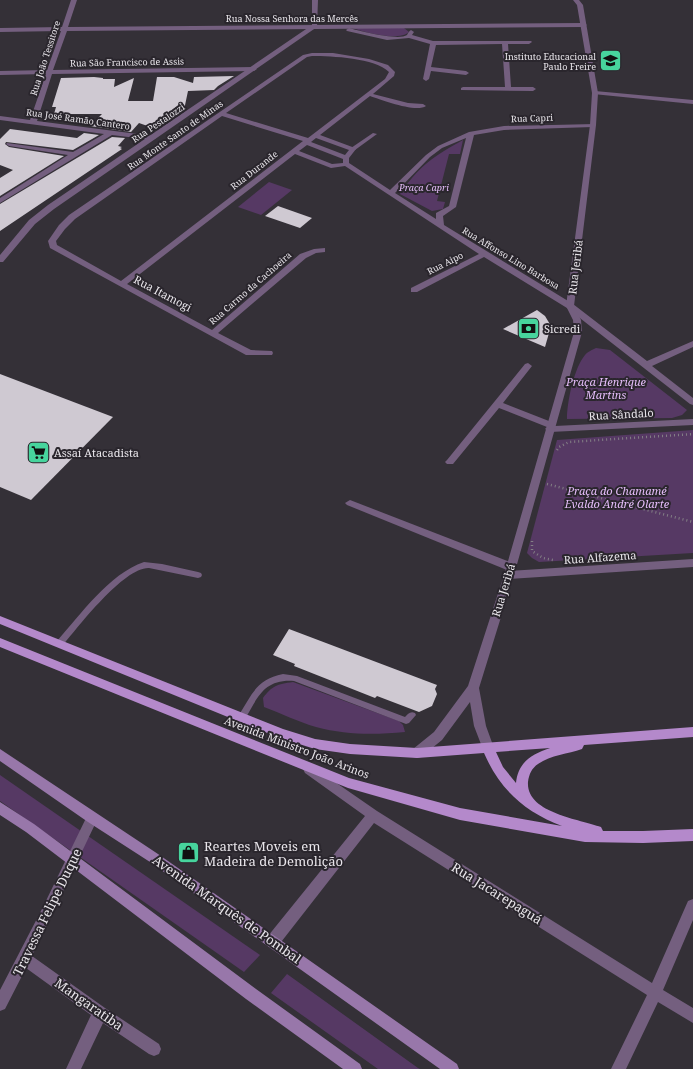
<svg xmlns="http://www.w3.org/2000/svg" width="693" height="1069" font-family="'Noto Serif',serif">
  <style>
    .green { fill: #563964 }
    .building { fill: #cfc9d2 }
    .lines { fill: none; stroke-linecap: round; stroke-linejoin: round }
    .path { stroke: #837f85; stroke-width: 2.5; stroke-dasharray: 1 3; stroke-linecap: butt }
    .service { fill: #745f7f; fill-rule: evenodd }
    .minor { fill: #745f7f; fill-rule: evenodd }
    .tertiary { fill: #745f7f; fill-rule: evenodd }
    .secondary { fill: #9877aa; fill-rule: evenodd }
    .primary { fill: #b489cb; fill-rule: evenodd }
    .labels { text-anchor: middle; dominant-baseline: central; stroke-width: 4; stroke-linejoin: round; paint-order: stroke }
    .far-street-label { font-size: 9px; fill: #e8e5ea; stroke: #2a262d }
    .far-poi-label { font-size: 9px; fill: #e8e5ea; stroke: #2a262d; text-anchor: end }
    .far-park-label { font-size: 9px; font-style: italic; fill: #e5bdfa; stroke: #2a262d }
    .street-label { font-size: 11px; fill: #e8e5ea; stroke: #2a262d }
    .poi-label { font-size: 11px; fill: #e8e5ea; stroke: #2a262d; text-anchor: start }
    .park-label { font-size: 11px; font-style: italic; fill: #e5bdfa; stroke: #2a262d }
    .near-poi-label { font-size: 13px; fill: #e8e5ea; stroke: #2a262d; text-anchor: start }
    .near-street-label { font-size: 13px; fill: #e8e5ea; stroke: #2a262d }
  </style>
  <rect width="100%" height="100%" fill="#343037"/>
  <g class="green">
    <path d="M350,27L404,28L409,32C398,42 363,32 350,27Z"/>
    <path d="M463,140L460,154H449L437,201L445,202L443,209L432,211L400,194C419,166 434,156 463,140Z"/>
    <path d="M269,182L292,190L261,215L238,207Z"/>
    <path d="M596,348L610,350L687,410L682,415L672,418L567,419C567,402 574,368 585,355C587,352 592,350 596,348Z"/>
    <path d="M693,430V553L539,562L532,558L527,553L557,440Z"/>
    <path d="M293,682L399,721L403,725L405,732C374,735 346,735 316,727C298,722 281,713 264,707L263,698C272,686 277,684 293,682Z"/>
    <path d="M0,775L260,955L244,972L0,801Z"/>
    <path d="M287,974L418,1068L420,1069H378L271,993Z"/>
  </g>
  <g class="building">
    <path d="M234,76L218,86L214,90L188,91L184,110L156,129L139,123L131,132L90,126L102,114H54L56,107H52L61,78L94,77L103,78V79H115L114,87L134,78L128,101H153L157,77H174L193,83L194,77Z"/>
    <path d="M10,129L77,138L84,133L99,135L73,150L6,142L5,144L9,147L64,156L0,196V178L13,170L0,165V139Z"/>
    <path d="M112,137L125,138L118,146L122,147L120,148L122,149L0,231V204Z"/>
    <path d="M278,206L312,218L300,228L265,216Z"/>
    <path d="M537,310L545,316L551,326L545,347L503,329Z"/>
    <path d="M0,374L113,417L31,500L0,487Z"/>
    <path d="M289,629L437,685L435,689L437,694L432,706L419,712L377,696L375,698L294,666L295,664L273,655Z"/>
  </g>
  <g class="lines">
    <g class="path">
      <path d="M557,450L559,447L569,442L693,434"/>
      <path d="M547,484L693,522"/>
      <path d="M532,541V551L543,558L553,560"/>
    </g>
    <g class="service">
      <path d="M373,133L377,134L355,150H351V148Z"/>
      <path d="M144,562L162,564L198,572L201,573L202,575L201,577L198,578L149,568C124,567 79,626 63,645L60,646L57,645L56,643L57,641C81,614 109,574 144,562Z"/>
      <path d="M283,674L297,676L405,717C408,714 410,711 415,713L416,715L409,723L406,724L294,681C264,679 258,697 245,719L242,720L239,719L238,717L239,715C252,694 257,679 283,674Z"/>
    </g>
    <g class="minor">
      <path d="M71,0H77L68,27L584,23L587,25L584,27L67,31L53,70L254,67L257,69L254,71L52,74L37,121L153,136L156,138L153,140L112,135L0,203V198L68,155L9,146L6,144L7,143L73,152L104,134L0,120V116L30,120L46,74L0,75V71L47,70L61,31L0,32V28L62,27Z"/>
      <path d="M349,28C359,31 399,41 407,35C408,33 409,31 411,30L414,32L412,35L433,41H531L532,42L529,44H508L511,87H533L536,89L533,91L461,90V88L463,87H505L502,44L436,45L431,67L466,71L469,73L466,75L431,71L429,79L426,81L423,79L430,44L409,38L387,40L347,31L346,30Z"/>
      <path d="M312,53H333L369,59L388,65L395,72L394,76L373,94L408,103L423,104L426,106C416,113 382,100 370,96L320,135L355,148L356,149L349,158V163L390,190L426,155L438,146L469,132L504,126L595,124L596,125L593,127L504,130L474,135L456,207L443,216L444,225L573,304L647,361L693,341V347L652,366L693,398V405L690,404L567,308L484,257L417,292H411V288L479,254L345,166L331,168L295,154L127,284L212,330L300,254L314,249L325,248V252L316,253L306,258L218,333L251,350L272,351L273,353L272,355H246L50,248L48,241L59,225L69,215L303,55ZM312,56C332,56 375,58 389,72L385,79L308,138L226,113L307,57ZM222,116L303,141L121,281L57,245L56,241L65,229L75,219ZM316,138L349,150L345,155L311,142ZM466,138L449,206L436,213V219L395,193L430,157L442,148ZM307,145L343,159V163L332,164L299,151Z"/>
      <path d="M595,91L693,100V104L593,94L592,93Z"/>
      <path d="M528,363L532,366L503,403L554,423L555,426L693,419V425L550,432L545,429L547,427L499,408L453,464H447L445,462L447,460L525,364Z"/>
      <path d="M350,500L515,564L516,567L515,570H507L347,505L345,503Z"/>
      <path d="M693,559V567L509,579L505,578L504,575L505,572L509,571Z"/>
      <path d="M309,764L377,811L652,983L688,901L693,899V920L663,990L693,1008V1023L658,1002L626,1069H611L647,995L374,823L278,946L273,948L268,946L266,941L268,936L365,816L305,773L303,769L305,765Z"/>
      <path d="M92,812L96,814L98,818L32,956L105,1008L159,1044L161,1049L159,1054L154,1056L149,1054L103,1023L81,1069H66L91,1015L26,968L5,1009L0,1011V990L43,907L88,814Z"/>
    </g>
    <g class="tertiary">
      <path d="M312,0H318L317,27L54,209L35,224L3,262H0V255L29,220L48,205L312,25Z"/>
      <path d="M573,0H579L583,5L598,93L596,125L574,306L581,320L582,332L514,575L479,688L486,726L494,748L492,752L488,753L484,752L474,726L470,702L442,740L421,757L417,758L413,757L411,753L413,749L434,732L468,686L504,575L574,332L573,320L566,306L590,125L592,93L577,5Z"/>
    </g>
    <g class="secondary">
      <path d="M0,749L158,854L457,1064L459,1069H440L150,862L88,822L0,761Z"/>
      <path d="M0,802L34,824L256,989L360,1064L362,1069H343L246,999L26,832L0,815Z"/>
    </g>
    <path class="primary" d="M0,616L283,729L315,739L350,744L417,748L693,727V737L584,745L582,749C568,754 551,755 538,764C532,768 529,774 528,782C526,813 580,819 601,827L603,831H643L693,829V841L643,843L585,842L460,820L348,788L0,647V638L349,778L460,808L562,826C525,812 500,790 484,753L417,758L350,754L315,749L277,737L0,624ZM550,748C532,754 518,762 516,783L503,767L496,752Z"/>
  </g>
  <defs>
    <symbol id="school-square" viewBox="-11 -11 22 22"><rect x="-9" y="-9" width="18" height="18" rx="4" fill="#47d49d" stroke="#2a262d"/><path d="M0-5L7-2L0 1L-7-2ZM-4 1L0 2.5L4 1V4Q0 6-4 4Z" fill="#111"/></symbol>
    <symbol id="bank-square" viewBox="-11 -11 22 22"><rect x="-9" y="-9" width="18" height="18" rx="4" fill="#47d49d" stroke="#2a262d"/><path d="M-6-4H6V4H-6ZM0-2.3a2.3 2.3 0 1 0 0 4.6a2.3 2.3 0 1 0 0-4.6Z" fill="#111"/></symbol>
    <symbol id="supermarket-square" viewBox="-11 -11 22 22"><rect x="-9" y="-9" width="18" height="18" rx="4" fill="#47d49d" stroke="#2a262d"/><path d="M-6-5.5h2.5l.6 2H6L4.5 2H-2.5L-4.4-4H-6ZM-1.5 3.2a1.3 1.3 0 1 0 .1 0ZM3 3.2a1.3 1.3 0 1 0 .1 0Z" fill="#111"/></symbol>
    <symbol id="shop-square" viewBox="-11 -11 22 22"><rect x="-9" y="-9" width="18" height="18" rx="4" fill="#47d49d" stroke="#2a262d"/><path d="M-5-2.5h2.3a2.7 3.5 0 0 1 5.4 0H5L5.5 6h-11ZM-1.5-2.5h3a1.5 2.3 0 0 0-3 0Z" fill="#111"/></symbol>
  </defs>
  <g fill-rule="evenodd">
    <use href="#school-square" x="598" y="48" width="25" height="25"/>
    <use href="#bank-square" x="516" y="316" width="25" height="25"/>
    <use href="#supermarket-square" x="26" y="440" width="25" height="25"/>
    <use href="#shop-square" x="176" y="840" width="25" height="25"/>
  </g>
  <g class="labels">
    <g class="far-street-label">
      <text x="292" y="18">Rua Nossa Senhora das Mercês</text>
      <text transform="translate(45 58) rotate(-72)">Rua João Tessitore</text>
      <text transform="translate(127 62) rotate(-1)">Rua São Francisco de Assis</text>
      <text transform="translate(532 118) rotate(-2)">Rua Capri</text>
      <text transform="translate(78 119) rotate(8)">Rua José Ramão Cantero</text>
      <text transform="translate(158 123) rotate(-34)">Rua Pestalozzi</text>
      <text transform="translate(175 135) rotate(-35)">Rua Monte Santo de Minas</text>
      <text transform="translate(254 170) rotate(-38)">Rua Durande</text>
      <text transform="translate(511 258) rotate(31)">Rua Affonso Lino Barbosa</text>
      <text transform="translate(445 263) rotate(-27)">Rua Aipo</text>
      <text transform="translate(250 288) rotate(-41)">Rua Carmo da Cachoeira</text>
    </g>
    <g class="far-poi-label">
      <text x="596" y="56">Instituto Educacional<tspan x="596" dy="10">Paulo Freire</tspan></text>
    </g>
    <g class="far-park-label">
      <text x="424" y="187">Praça Capri</text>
    </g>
    <g class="street-label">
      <text transform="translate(575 267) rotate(-83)">Rua Jeribá</text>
      <text transform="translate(163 293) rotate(28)">Rua Itamogi</text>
      <text transform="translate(621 414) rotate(-3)">Rua Sândalo</text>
      <text transform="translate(600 557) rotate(-4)">Rua Alfazema</text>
      <text transform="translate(503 590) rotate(-73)">Rua Jeribá</text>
      <text transform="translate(297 747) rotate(21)">Avenida Ministro João Arinos</text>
    </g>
    <g class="poi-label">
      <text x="544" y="328">Sicredi</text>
      <text x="54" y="452">Assaí Atacadista</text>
    </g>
    <g class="park-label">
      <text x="606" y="381">Praça Henrique<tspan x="606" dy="13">Martins</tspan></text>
      <text x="617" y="490">Praça do Chamamé<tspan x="617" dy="13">Evaldo André Olarte</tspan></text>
    </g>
    <g class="near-poi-label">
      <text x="204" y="846">Reartes Moveis em<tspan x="204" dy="15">Madeira de Demolição</tspan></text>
    </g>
    <g class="near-street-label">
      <text transform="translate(497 893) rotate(32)">Rua Jacarepaguá</text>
      <text transform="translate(227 909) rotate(35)">Avenida Marquês de Pombal</text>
      <text transform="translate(47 912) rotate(-64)">Travessa Felipe Duque</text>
      <text transform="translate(89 1004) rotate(35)">Mangaratiba</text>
    </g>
  </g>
</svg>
